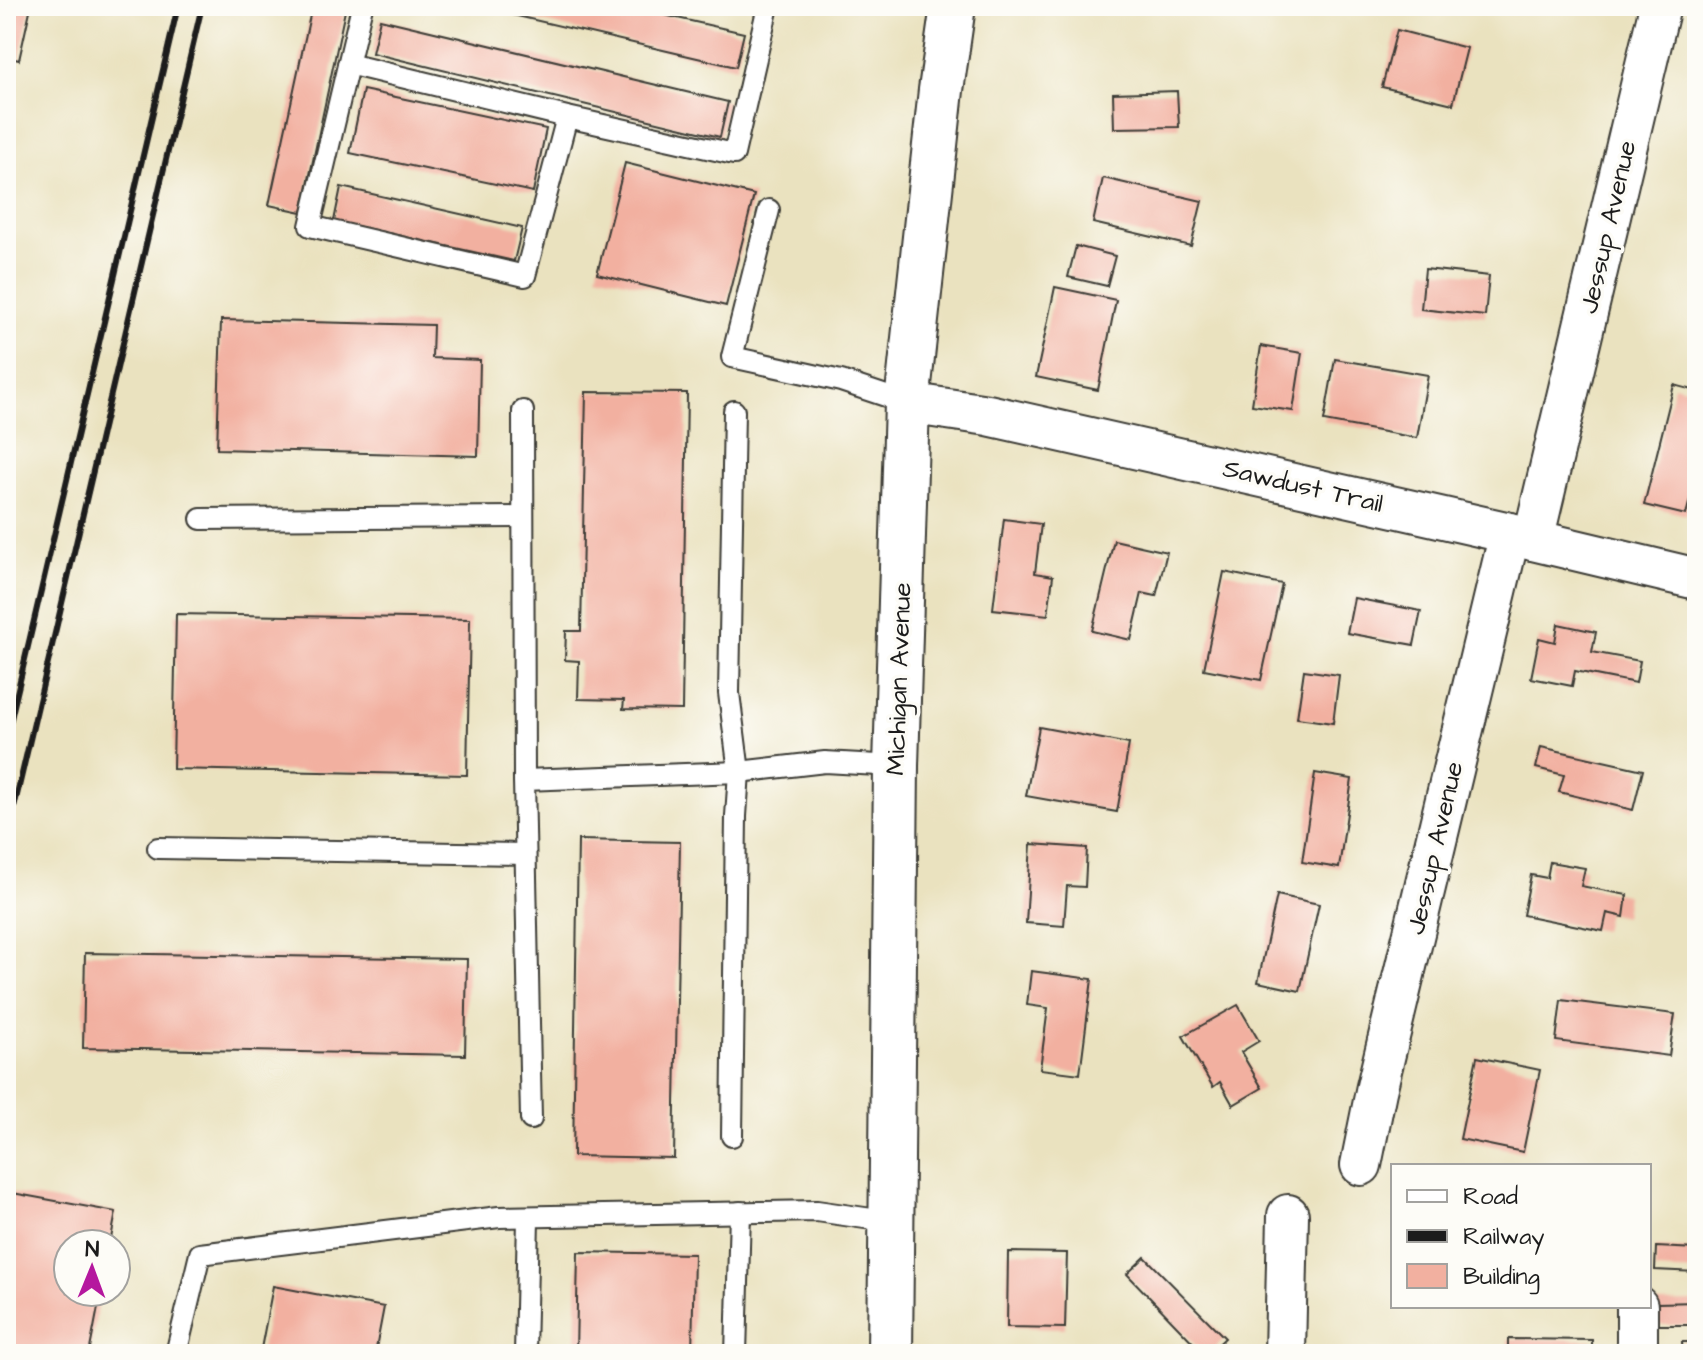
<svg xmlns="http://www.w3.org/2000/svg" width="1703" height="1360" font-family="'Architects Daughter',sans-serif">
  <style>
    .building { fill: #f2b0a0 }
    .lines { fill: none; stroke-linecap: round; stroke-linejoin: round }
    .lane-casing { stroke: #3b3a34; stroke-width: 24 }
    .street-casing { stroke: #3b3a34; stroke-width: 44 }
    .secondary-casing { stroke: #3b3a34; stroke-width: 48 }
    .lane { stroke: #fff; stroke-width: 20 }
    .street { stroke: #fff; stroke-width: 40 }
    .secondary { stroke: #fff; stroke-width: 44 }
    .rail { stroke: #1c1c1c; stroke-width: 6 }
    .labels { text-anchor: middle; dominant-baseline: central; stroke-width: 7; stroke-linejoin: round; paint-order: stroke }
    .street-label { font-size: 26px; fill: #1c1c1c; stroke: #fdfcf7 }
  </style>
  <rect width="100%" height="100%" fill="#fdfcf7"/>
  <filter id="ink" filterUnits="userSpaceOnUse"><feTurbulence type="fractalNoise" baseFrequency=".0125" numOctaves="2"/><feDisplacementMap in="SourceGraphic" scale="16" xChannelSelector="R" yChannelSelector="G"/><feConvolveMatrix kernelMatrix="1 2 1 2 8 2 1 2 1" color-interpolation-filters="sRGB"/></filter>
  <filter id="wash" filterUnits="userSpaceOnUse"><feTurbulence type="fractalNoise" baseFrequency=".006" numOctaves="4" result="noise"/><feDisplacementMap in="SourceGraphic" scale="32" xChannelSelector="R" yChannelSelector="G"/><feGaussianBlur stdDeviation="1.8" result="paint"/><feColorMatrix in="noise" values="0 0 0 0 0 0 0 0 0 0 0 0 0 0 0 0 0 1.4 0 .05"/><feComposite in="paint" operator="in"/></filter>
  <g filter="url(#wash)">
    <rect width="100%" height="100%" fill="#eae2bf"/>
    <g id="blocks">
      <g class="building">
        <path d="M6,6H31L19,60L6,57Z"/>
        <path d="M312,6H346L302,212L269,205Z"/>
        <path d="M474,6H624L744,33L736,67Z"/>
        <path d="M380,19L728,102L720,137L372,53Z"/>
        <path d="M1397,30L1467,48L1453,104L1382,87Z"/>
        <path d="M363,90L546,129L533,192L350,153Z"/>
        <path d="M1177,91L1179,127L1114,128L1113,93Z"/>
        <path d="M625,163L754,195L726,306L597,274Z"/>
        <path d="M1103,178L1202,201L1191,246L1093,223Z"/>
        <path d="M341,187L522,228L514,261L334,221Z"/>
        <path d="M1076,246L1115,256L1107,286L1068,277Z"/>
        <path d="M1425,269L1489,276L1485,316L1421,309Z"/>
        <path d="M1055,287L1116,300L1098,390L1036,377Z"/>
        <path d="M221,320L433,325L432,358L480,360L478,456L217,449Z"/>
        <path d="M1261,346L1302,353L1293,411L1252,405Z"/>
        <path d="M1335,359L1428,375L1417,438L1324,421Z"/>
        <path d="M1674,385L1697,391V471L1686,515L1644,505Z"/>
        <path d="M586,392L687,393L682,710L623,709L624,700L578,699L579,661L565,660L566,631H581Z"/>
        <path d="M1004,519L1041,524L1035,573L1053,576L1048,615L993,609Z"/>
        <path d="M1114,540L1167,552L1156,596L1142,593L1131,640L1092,631Z"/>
        <path d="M1224,572L1282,584L1261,680L1204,669Z"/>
        <path d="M1354,598L1421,611L1414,645L1347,633Z"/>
        <path d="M176,614L470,619L467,775L173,769Z"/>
        <path d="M1558,624L1596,632L1592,652L1640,661L1636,683L1575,671L1572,686L1531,678L1539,638L1555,642Z"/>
        <path d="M1304,670L1339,675L1333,723L1297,718Z"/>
        <path d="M1039,727L1129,744L1117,812L1026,796Z"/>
        <path d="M1541,747L1643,770L1633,810L1559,792L1564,775L1536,768Z"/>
        <path d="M1315,773L1352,779L1339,868L1302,862Z"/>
        <path d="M578,840L680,842L674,1158L573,1156Z"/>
        <path d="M1031,844L1087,848L1085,887L1067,886L1064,926L1026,923Z"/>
        <path d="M1550,862L1585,868L1581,886L1627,895L1624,917L1607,913L1603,931L1523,915L1531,875L1547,878Z"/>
        <path d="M1277,895L1319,904L1300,991L1258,982Z"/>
        <path d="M85,953L467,959L465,1055L83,1048Z"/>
        <path d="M1031,971L1092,979L1080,1074L1040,1069L1048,1008L1027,1005Z"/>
        <path d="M1561,1000L1675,1014L1669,1056L1556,1041Z"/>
        <path d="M1238,1005L1259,1041L1241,1052L1262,1088L1233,1105L1220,1082L1213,1087L1183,1036Z"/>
        <path d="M1477,1057L1540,1070L1523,1152L1460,1139Z"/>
        <path d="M7,1192L116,1212L110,1244H68V1292H101L89,1354H6Z"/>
        <path d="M1656,1247L1697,1249V1272L1655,1270Z"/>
        <path d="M578,1252L694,1254L692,1354H576Z"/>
        <path d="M1008,1252L1067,1253L1065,1328L1007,1327Z"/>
        <path d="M1145,1257L1225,1338L1208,1354H1204L1127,1274Z"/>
        <path d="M273,1286L384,1307L375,1354H260Z"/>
        <path d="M1697,1302V1325H1657V1303Z"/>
        <path d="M1508,1339L1592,1340V1354H1508Z"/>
        <path d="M1682,1342H1697V1354H1683Z"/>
      </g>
    </g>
  </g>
  <g filter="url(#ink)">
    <use href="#blocks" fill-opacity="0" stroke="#3b3a34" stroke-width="2"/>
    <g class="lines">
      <defs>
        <g id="lane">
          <path d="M362,6L310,226L525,276L567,117L734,154L768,6"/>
          <path d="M348,64L567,117"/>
          <path d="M769,210L732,357L841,381L907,403"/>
          <path d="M523,411L524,780"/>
          <path d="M201,519L523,517"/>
          <path d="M158,848L525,854"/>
          <path d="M531,1119L524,780L739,772L825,762L896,766"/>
          <path d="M732,1136L736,816L739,772L729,693L734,411"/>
          <path d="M176,1354L200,1254L499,1217L817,1211L892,1222"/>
          <path d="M525,1354L528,1218"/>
          <path d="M736,1354L740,1212"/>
        </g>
        <g id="street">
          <path d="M907,403L988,415L1510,533L1533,540L1697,579"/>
          <path d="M1533,540L1660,6"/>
          <path d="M1361,1165L1376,1091L1510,533"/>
          <path d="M1637,1306V1354"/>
          <path d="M1285,1354L1288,1215"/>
        </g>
        <path id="secondary" d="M890,1354L896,766L907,403L941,90L953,6"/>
      </defs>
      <use href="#lane" class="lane-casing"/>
      <use href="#street" class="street-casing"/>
      <use href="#secondary" class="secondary-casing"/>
      <use href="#lane" class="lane"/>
      <use href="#street" class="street"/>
      <use href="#secondary" class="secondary"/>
      <g class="rail">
        <path d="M6,740L178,6"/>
        <path d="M6,842L202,6"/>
      </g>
    </g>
  </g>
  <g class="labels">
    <g class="street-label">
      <text transform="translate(1608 227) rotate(-77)">Jessup Avenue</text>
      <text transform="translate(1303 486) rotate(13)">Sawdust Trail</text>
      <text transform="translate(899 679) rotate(-88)">Michigan Avenue</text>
      <text transform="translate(1435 848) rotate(-77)">Jessup Avenue</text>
    </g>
  </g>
  <rect width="1703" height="1360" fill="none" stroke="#fdfcf7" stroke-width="32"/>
  <rect x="1391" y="1164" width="260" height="144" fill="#fdfcf7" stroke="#a3a29f" stroke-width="2"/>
  <rect x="1407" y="1190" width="40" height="12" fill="#ffffff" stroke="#a3a29f" stroke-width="2"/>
  <text x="1463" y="1204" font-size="24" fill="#1c1c1c">Road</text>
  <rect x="1407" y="1230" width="40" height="12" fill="#1c1c1c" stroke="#a3a29f" stroke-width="2"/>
  <text x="1463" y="1244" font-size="24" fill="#1c1c1c">Railway</text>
  <rect x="1407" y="1264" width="40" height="24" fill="#f2b0a0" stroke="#a3a29f" stroke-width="2"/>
  <text x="1463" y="1284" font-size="24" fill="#1c1c1c">Building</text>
  <g transform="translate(92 1268) rotate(1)"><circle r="38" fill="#fdfcf7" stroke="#a3a29f" stroke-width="2"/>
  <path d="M0-6L14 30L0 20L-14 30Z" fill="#b5179e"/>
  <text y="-12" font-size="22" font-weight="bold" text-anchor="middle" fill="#1c1c1c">N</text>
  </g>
</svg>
